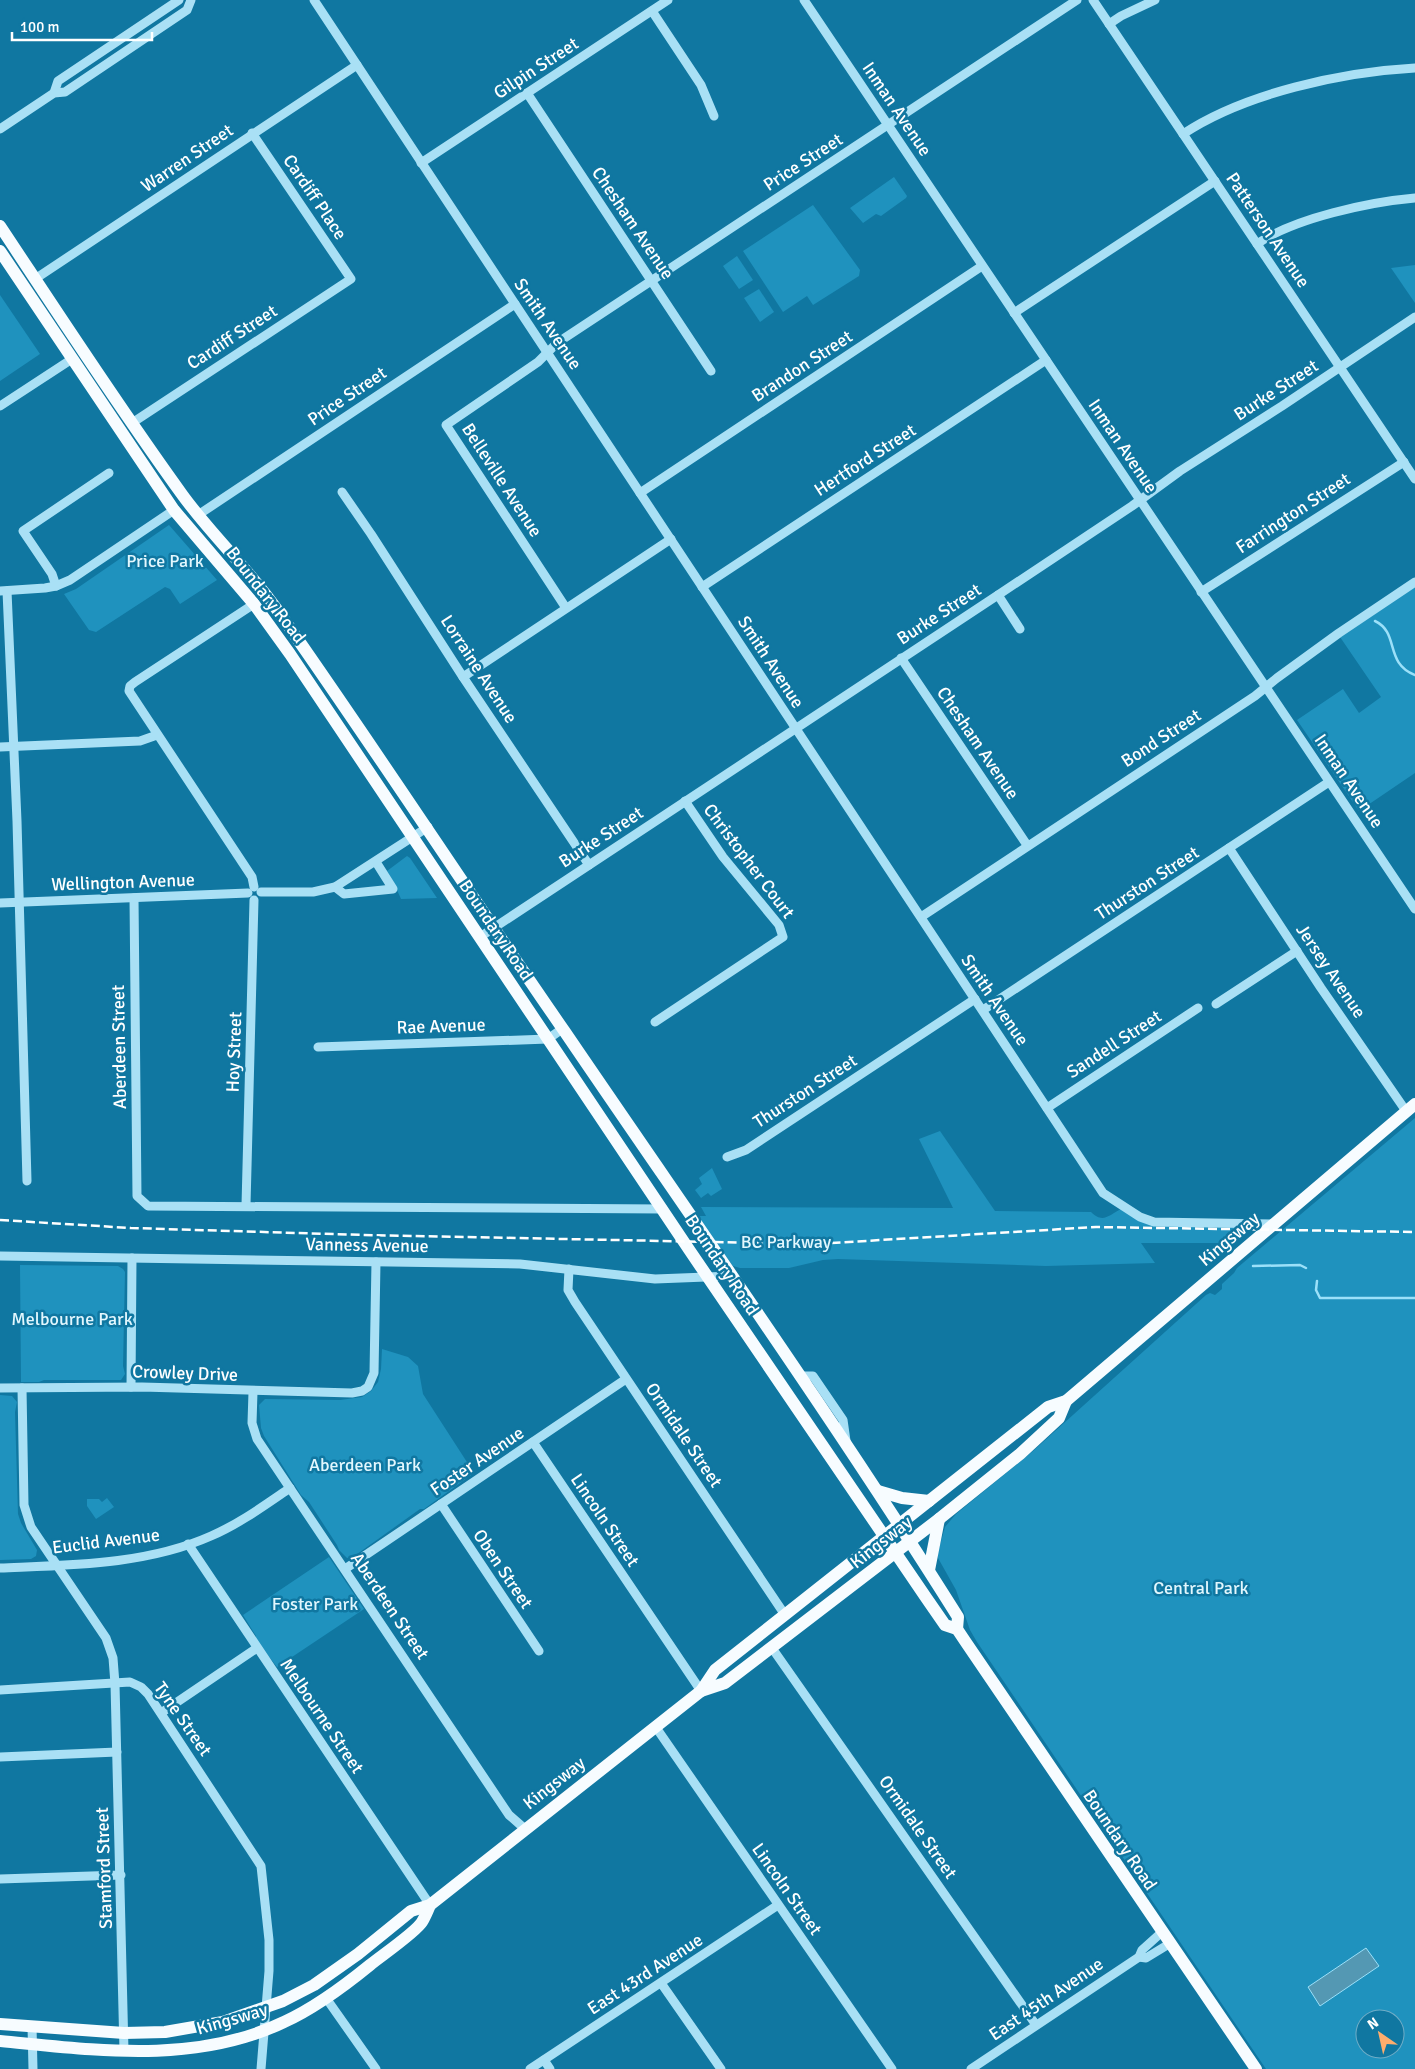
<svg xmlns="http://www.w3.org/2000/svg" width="1415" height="2069" font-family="Signika,sans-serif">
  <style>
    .green { fill: #1f92be; fill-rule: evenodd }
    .water { fill: #5498b3; stroke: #9be0f9 }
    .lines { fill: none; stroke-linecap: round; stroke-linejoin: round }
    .stream { stroke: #9be0f9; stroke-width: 2.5 }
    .minor { stroke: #a9e0f5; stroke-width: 9 }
    .major { stroke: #f7fcff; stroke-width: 12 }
    .rail { stroke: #fff; stroke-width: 2.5; stroke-dasharray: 9 4; stroke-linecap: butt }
    .labels { text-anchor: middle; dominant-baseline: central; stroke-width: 5; stroke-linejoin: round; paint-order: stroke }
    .street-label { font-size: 18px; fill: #fff; stroke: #1077a1 }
    .park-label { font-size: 18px; fill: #e2f7fe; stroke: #1077a1 }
  </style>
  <rect width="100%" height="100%" fill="#1077a1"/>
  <g class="green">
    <path d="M894,177L907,196L906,198L881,216L876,214L863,223L850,208Z"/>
    <path d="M813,205L860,270L859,276L813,305L807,296L783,312L743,251Z"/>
    <path d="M737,256L753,280L739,289L723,266Z"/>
    <path d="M1415,265V303L1391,268Z"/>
    <path d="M759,289L774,312L760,322L744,298Z"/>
    <path d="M0,295L40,354L0,381Z"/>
    <path d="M169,525L217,580L180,604L170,589L165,587L96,632L89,630L64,594L76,589Z"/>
    <path d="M1415,587V773L1359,811L1297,720L1343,689L1359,713L1381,697L1340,637Z"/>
    <path d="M407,856L410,858L437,898L401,899L393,881L387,871Z"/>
    <path d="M1415,1118V2069H1266L977,1642L970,1630L956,1590L938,1558V1552L945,1527L956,1514L1033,1451L1206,1295L1210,1293L1215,1295L1222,1289V1284L1234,1273L1237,1268ZM1365,2019H1395V2049H1365Z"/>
    <path d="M940,1131L995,1211L1091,1212C1103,1224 1109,1215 1121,1209L1147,1224L1245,1228L1228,1243H1141L1155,1263L1046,1266L838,1259L823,1260L789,1268H740L733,1266L697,1216H706L701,1207L953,1208L919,1139Z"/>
    <path d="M712,1168L722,1189L711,1196L708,1193L701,1198L695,1190L702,1184L699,1178Z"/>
    <path d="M20,1265L118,1266L123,1269L125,1272L123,1366L125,1374L121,1380H44L39,1382H21Z"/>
    <path d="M382,1349L408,1357L418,1366L423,1394L474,1473L424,1509H420L353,1557L347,1558L339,1550L337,1545L309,1502L301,1495L264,1436L261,1428L259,1405L265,1399L340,1400L362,1397L371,1391L378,1382L381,1369Z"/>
    <path d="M0,1395L12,1396L17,1402L15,1412L18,1514L21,1523L37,1550L36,1556L31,1559L0,1560Z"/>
    <path d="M107,1498L114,1507L96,1519L87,1506V1499H99L102,1502Z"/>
    <path d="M329,1557L364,1609L277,1667L256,1640V1636L243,1615Z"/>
  </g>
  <path class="water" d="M1366,1948L1379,1966L1320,2006L1308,1987Z"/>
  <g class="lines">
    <g class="stream">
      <path d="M1375,621C1400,633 1384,663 1415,675"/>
      <path d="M1253,1266L1300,1265L1306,1268"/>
      <path d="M1317,1281L1316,1290L1320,1298H1415"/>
    </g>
    <g class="minor">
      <path d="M314,0L1103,1193L1140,1217L1154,1222L1273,1224"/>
      <path d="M804,0L1415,909"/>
      <path d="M1093,0L1415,479"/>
      <path d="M652,11L701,85L714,116"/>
      <path d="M1109,24L1121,16L1155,0"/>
      <path d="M54,93L58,81L179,0"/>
      <path d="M527,93L711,371"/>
      <path d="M0,129L54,93L65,92L187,10L191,0"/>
      <path d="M1183,134C1245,93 1342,72 1415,68"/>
      <path d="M421,163L668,0"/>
      <path d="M1257,244C1294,218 1370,202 1415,198"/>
      <path d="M35,279L357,65"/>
      <path d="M1014,313L1215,181"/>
      <path d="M0,406L72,359"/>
      <path d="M132,423L351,279L252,133"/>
      <path d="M342,492L371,534L463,677L589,865"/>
      <path d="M640,493L982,266"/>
      <path d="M198,515L515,304"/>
      <path d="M56,586L52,574L23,531L109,473"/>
      <path d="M702,587L1046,360"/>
      <path d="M0,591L45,588L56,586L70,580L174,510"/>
      <path d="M7,591L17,821L27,1181"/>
      <path d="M1201,592L1404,462"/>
      <path d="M998,595L1020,629"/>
      <path d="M566,608L446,425L538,362L557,343L1077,0"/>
      <path d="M901,658L1027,845"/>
      <path d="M463,677L671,539"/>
      <path d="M0,747L140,741L157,735"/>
      <path d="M1229,848L1321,988L1406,1111"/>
      <path d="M254,887L252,877L129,691L130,686L135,682L254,604"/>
      <path d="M335,887L344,894L393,889L376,862"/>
      <path d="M261,892H313L335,887L428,827"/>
      <path d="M134,898L137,1196L148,1206L663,1209"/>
      <path d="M0,903L248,893"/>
      <path d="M921,917L1255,696L1277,678L1339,633L1415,582"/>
      <path d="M480,937L998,595L1132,506L1180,471L1282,406L1415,317"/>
      <path d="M1216,1004L1297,951"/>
      <path d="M983,1010L1329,782"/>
      <path d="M655,1022L783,937L779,925L723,857L685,801"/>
      <path d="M318,1047L548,1039L562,1029"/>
      <path d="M1047,1108L1198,1008"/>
      <path d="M727,1157L746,1150L975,999"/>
      <path d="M246,1205L254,900"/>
      <path d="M0,1256L520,1264L655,1279L732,1276"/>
      <path d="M569,1269L568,1290L575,1302L785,1615"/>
      <path d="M799,1376H813L843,1420L846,1441"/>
      <path d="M131,1387L132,1258"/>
      <path d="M0,1388L142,1387L352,1393L362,1391L368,1387L374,1373L376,1262"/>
      <path d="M22,1388L24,1505L31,1527L106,1638L113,1658L115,1684L124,2051"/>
      <path d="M253,1392L252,1423L257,1439L509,1815L525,1829"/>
      <path d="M533,1442L701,1691"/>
      <path d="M441,1504L539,1651"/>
      <path d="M188,1544L430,1905"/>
      <path d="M0,1568C70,1565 146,1565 211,1536C239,1524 265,1505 290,1488"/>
      <path d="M345,1569L626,1379"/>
      <path d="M772,1648L1036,2025"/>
      <path d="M0,1690L130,1682L141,1687L148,1694L261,1866L269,1940V1971L261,2069"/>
      <path d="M161,1713L257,1648"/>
      <path d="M655,1726L892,2069"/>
      <path d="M0,1757L117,1752"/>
      <path d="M0,1879L121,1875"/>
      <path d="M1139,1957L1146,1958L1169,1944"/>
      <path d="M661,1983L721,2069"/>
      <path d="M326,1998L376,2069"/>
      <path d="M32,2026L33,2069"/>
      <path d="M544,2060L550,2069"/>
      <path d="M530,2069L778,1905"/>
      <path d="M971,2069L1139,1957L1142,1950L1162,1932"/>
    </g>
    <g class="major">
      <path d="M0,226C59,315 118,406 181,493C211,535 249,569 278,611C376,750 468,892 565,1032C697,1226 833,1418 958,1617L957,1629"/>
      <path d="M0,251L174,510L254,604L290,654L690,1251L927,1599L945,1625L957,1629L965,1641L1256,2069"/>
      <path d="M878,1491L902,1498L929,1501"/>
      <path d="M929,1570L939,1519"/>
      <path d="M701,1691L725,1683L939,1519L1020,1454L1059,1418L1066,1401"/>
      <path d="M0,2024L124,2033L165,2032L223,2022L283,2001L314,1985L358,1954L411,1911L430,1905L701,1691L715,1670L1048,1407L1066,1401L1415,1104"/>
      <path d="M0,2041C95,2050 195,2065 284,2022C315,2008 343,1987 370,1965C381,1956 416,1932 422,1922C425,1917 428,1910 430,1905"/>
    </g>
    <path class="rail" d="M0,1220L131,1228L364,1235L815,1244L1096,1227L1415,1232"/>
  </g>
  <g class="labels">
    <g class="street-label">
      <text transform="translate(536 68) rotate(-33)">Gilpin Street</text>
      <text transform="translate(897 109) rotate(56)">Inman Avenue</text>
      <text transform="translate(187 158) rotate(-34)">Warren Street</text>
      <text transform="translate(803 162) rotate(-33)">Price Street</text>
      <text transform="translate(315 197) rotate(56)">Cardiff Place</text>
      <text transform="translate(633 223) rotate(56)">Chesham Avenue</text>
      <text transform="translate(1268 230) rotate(56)">Patterson Avenue</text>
      <text transform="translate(548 324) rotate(56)">Smith Avenue</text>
      <text transform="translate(232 337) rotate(-33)">Cardiff Street</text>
      <text transform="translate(802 366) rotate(-33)">Brandon Street</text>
      <text transform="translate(1276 390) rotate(-33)">Burke Street</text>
      <text transform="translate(347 396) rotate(-34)">Price Street</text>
      <text transform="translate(1123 446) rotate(56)">Inman Avenue</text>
      <text transform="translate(865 460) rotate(-33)">Hertford Street</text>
      <text transform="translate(502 480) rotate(57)">Belleville Avenue</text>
      <text transform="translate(1293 513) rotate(-33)">Farrington Street</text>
      <text transform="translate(266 595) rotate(52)">Boundary Road</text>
      <text transform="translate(939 614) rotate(-33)">Burke Street</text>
      <text transform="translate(771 662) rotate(57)">Smith Avenue</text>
      <text transform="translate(479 669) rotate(57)">Lorraine Avenue</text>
      <text transform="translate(1161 738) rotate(-33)">Bond Street</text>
      <text transform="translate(978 743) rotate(56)">Chesham Avenue</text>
      <text transform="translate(1349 781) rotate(56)">Inman Avenue</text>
      <text transform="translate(601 837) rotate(-33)">Burke Street</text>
      <text transform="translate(749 861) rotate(53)">Christopher Court</text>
      <text transform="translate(123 882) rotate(-2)">Wellington Avenue</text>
      <text transform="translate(1147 883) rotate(-33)">Thurston Street</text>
      <text transform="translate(496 930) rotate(56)">Boundary Road</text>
      <text transform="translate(1331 971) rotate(56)">Jersey Avenue</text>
      <text transform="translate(995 1000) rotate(56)">Smith Avenue</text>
      <text transform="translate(441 1026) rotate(-2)">Rae Avenue</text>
      <text transform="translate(1114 1044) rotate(-33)">Sandell Street</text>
      <text transform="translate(119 1047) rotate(-91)">Aberdeen Street</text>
      <text transform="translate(234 1052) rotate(-88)">Hoy Street</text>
      <text transform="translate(805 1091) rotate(-33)">Thurston Street</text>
      <text transform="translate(1229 1239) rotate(-40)">Kingsway</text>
      <text transform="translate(367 1245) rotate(1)">Vanness Avenue</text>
      <text transform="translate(722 1265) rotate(56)">Boundary Road</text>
      <text transform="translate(185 1373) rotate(2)">Crowley Drive</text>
      <text transform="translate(684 1435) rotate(56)">Ormidale Street</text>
      <text transform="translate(477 1461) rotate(-34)">Foster Avenue</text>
      <text transform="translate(605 1520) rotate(56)">Lincoln Street</text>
      <text transform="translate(106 1541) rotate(-7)">Euclid Avenue</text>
      <text transform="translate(881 1542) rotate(-38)">Kingsway</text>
      <text transform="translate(503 1569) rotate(56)">Oben Street</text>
      <text transform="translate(390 1606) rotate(56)">Aberdeen Street</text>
      <text transform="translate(322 1716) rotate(56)">Melbourne Street</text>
      <text transform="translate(183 1719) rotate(55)">Tyne Street</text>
      <text transform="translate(554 1783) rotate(-38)">Kingsway</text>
      <text transform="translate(918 1827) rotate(55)">Ormidale Street</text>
      <text transform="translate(1120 1840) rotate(56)">Boundary Road</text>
      <text transform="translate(104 1868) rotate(-92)">Stamford Street</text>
      <text transform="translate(787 1889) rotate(55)">Lincoln Street</text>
      <text transform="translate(645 1974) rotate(-33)">East 43rd Avenue</text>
      <text transform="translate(1046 1999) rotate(-34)">East 45th Avenue</text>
      <text transform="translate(232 2019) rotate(-16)">Kingsway</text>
    </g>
    <g class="park-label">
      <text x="165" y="561">Price Park</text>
      <text x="786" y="1242">BC Parkway</text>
      <text x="72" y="1319">Melbourne Park</text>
      <text x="365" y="1465">Aberdeen Park</text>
      <text x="1201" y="1588">Central Park</text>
      <text x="315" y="1604">Foster Park</text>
    </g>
  </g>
  <g transform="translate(1380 2034) rotate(326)"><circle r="24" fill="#1077a1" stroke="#70adc7"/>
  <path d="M0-4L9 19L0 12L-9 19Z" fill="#ffad6d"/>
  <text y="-8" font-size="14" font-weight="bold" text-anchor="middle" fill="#ffffff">N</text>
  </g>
  <path d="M12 32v8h140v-8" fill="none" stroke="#ffffff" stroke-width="2.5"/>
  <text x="20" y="32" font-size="15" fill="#ffffff" stroke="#1077a1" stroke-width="4" paint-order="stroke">100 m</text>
</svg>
